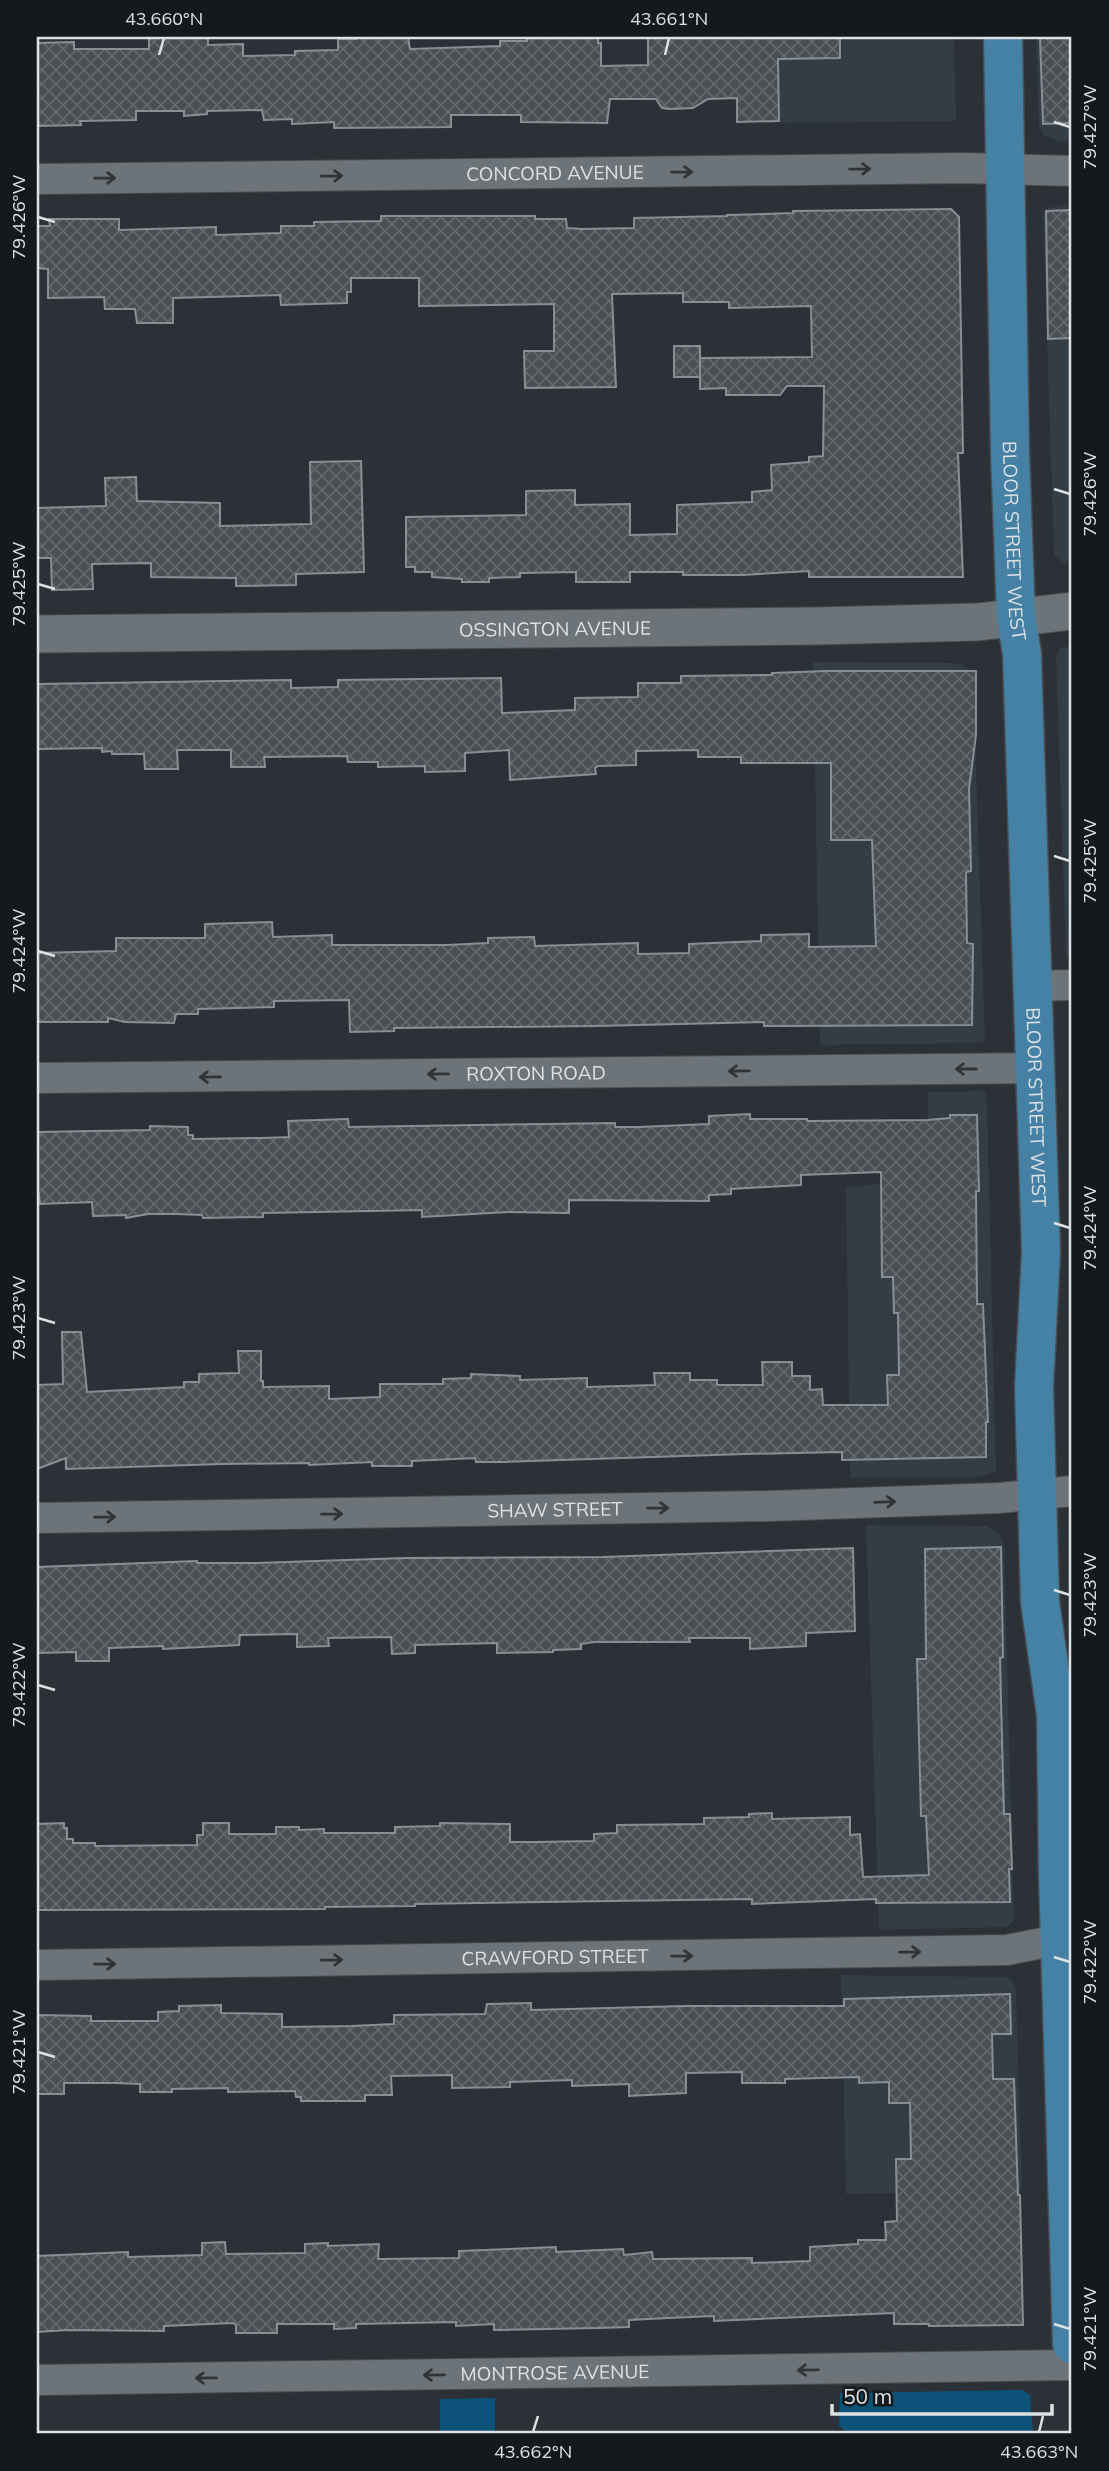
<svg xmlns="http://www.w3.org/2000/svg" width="1109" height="2471" font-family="Mulish,sans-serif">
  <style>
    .built { fill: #323d45 }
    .grass { fill: #0c5279 }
    .building { fill: url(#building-cross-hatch); stroke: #888f94; stroke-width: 2 }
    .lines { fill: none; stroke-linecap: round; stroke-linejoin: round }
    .minor-casing { stroke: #484d51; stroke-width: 32 }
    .tertiary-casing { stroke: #484d51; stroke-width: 39 }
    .primary-casing { stroke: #484d51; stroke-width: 41 }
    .minor { stroke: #6d7479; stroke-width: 30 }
    .tertiary { stroke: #6d7479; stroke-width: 37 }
    .primary { stroke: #4581a4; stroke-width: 38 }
    .oneway { stroke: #303437 }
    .ticks { fill: none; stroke: #dde1e4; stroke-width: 2.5 }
    .labels { text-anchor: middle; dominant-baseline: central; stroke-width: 7; stroke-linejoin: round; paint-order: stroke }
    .street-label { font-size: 19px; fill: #dde1e4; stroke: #16191b }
    .neatline { fill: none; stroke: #dde1e4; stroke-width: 2.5 }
    .ticks-label { font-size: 18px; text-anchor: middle; fill: #dde1e4 }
  </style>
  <defs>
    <pattern id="building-cross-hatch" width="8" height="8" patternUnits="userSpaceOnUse" patternTransform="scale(1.75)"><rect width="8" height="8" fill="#494f54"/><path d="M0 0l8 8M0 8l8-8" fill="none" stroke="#63686c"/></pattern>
  </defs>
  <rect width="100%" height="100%" fill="#2b3136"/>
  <g class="built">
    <path d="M777,37H954L956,121L780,123Z"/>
    <path d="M1036,37H1072V141H1058L1044,135L1039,126Z"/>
    <path d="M1072,204V563H1064L1054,555L1043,215L1048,208Z"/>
    <path d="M1072,645V961L1066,956L1056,656L1060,649Z"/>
    <path d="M813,662L952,663L965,666L973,672L985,1041L975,1043L820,1045Z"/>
    <path d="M985,1091L987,1100L996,1471L980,1477L850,1478L846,1188L928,1176V1092Z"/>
    <path d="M866,1525L987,1526L1000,1534L1004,1545L1014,1921L1007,1927L879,1930Z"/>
    <path d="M841,1975L1005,1977L1013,1981L1016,1992L1022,2190L846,2194Z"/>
  </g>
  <g class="grass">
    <path d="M1023,2390L1030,2395L1033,2434H849L839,2426L840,2393Z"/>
    <path d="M495,2398V2434H440V2399Z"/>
  </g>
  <g class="building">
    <path d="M149,37H208V45L243,44V56L295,55V51L338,50V39H356V37H408L410,49L500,46V41H527V37H598V43H601V66L648,65V37H840V58L778,59L779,121L737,122V98L708,99L693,108L670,109L662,108L656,99H610L607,123L521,122V115H451V127L334,128V122L292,124V119L264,120L262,110L207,111V114L184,116V111H136V120L80,121L81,125L37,126V43L74,42V49H149Z"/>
    <path d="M1040,37H1072V123L1043,124Z"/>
    <path d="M951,209L959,217L963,453H958L963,577H809V571L742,575H683V572H630V582H576V572L520,573V577L489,578V582H462V579L432,577V572H415V567H406V517L526,515V491L575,490V505L630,504V535L677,534V505L752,502V492L772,490L771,465L809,462V457L823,456L824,386H787L780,395H726V388L700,389V358L812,357L811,306L729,308V302H683V293L612,294L616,387L525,388L524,351H554V304L419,306V278H351V292H347V303L281,305L280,295L173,298V323H137L135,309H105L104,297L48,298V269L37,268V226H50L49,219H119V230L216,227V235L281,233V226H314V222L381,221V216H535V219H566L567,228L582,229L634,228V218L727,216V215L793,213V211Z"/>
    <path d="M1072,210V338L1048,339L1046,211Z"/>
    <rect x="674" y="346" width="26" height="31"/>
    <path d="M361,461L364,572L296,574V585L236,586V578L151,577V563L92,564L93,589L52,590L51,558H37V508L106,506L105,478L136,477L137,501L220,503V526L311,524L310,462Z"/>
    <path d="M827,671H976V735L969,789L971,871L966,872L967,943L973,944L972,1025L790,1026H764V1022L597,1026L394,1028V1031L350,1032L349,1000L274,1001V1007L198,1009V1014H176L174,1023L125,1022L108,1018V1022H37V953L116,951V938H205V924L272,922L273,937L332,935V945H447L488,943V938L534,937L535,946L638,943V954L689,953V944L761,941V935L809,934V947L876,946L872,840H831V763H741V757H698V750L636,751V765L598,766L595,768L596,774L510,780L509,750L465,753V771L425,772V766L378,767V762H348L347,756L264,757L265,767H231V750H177L178,769H145L144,754H112V751L102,752V748L37,749V684L291,680V688L338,687V680L501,678L502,713L575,710V698L638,697V683H681V676L772,675V673Z"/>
    <path d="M750,1114V1119H807V1121L927,1120L950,1118V1115H977L979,1191H976L977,1304H983L988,1422H986V1457L842,1460V1452L744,1454L502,1462H476L475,1458L412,1461V1466H372V1462L309,1465V1463L222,1464L66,1469V1458L37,1469V1385L63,1384L62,1332H81L87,1392L184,1387V1382H199V1374L239,1373L238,1351H261V1381H263V1387L329,1386V1399L380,1397V1384H443V1379L471,1378V1374L520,1376V1380L587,1378V1387L655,1385L654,1373H690V1380H717V1385H763L762,1362H792V1376H810V1390L822,1389L823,1405H888L887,1375H899L898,1313H894L893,1277H882L881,1172L801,1175V1185L731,1189V1194L709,1195V1201L569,1200V1213L508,1212L422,1217V1210L263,1213V1217L203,1218L202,1215L176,1214H148L126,1218V1215L93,1216L92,1202L40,1204L39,1194H37V1132L150,1130V1126L188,1127V1135H193V1139L262,1138L289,1137L288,1121L348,1119L349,1127L615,1123V1127H639L709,1124V1116Z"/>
    <path d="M1001,1547L1003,1657L1000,1658L1001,1701L1004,1814H1010L1012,1869H1009L1010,1902L876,1903V1899L752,1904V1899L415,1904V1906L325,1907V1909L37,1910V1824L64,1823V1828H67V1839H73V1843H95V1846L197,1845V1835H203V1823H229V1834H276V1827H299V1830L324,1829V1833H395V1827L440,1826V1823L510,1824V1842H535L594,1841V1834L617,1833V1825L704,1824V1818L749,1817V1814L772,1813V1819L850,1817V1835L860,1834L863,1877L929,1875L926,1816H921L917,1659H926L925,1549Z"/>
    <path d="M853,1548L855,1631L806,1633V1646L750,1649V1638H689L690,1642H594L581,1644V1649L553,1650V1652L497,1653V1643L415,1645V1653L392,1654L391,1637L328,1638L329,1646L297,1647V1634L240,1635L239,1645L163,1649V1646L109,1648V1661H76V1652L37,1653V1567L197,1561V1563H257L405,1558L603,1557Z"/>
    <path d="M1010,1994L1011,2034H992L993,2079H1014L1018,2195H1020L1023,2325L929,2326V2324H894V2313L714,2321V2316L668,2318L629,2320V2327L597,2328L494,2330V2324L456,2326V2322L356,2324V2328L334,2329V2324H277V2333H236V2325L233,2323L164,2326V2331L68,2330L37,2332V2256L128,2252V2257L202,2255V2243L225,2242L226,2254L305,2253V2244L328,2243V2246L379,2244L378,2259L459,2258V2251L556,2247V2252L623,2249L624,2255L652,2252L653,2259L752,2258V2263L810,2261V2247L858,2244V2240H886L885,2222L897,2221L896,2159H911L910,2103H889V2082L859,2083V2077L785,2079V2083H742V2072L686,2073V2093L629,2096V2084L572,2086V2080L510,2082V2087L452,2088V2075L391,2076L392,2095H365V2101H301V2097H296L295,2091L228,2092V2088L172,2089V2092H140V2084L115,2083H64V2094H37V2015L91,2016V2021H158V2012L179,2011V2006L221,2005V2013L282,2014V2027L351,2026L394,2024V2015L485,2014L487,2004L531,2003V2010L685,2006H844V1999Z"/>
  </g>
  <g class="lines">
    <defs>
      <g id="minor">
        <path id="s1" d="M37,179L964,168L1072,171"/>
        <path d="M1032,986L1072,985"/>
        <path id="s2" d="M37,1078L1035,1068"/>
        <path id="s3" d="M37,1518L770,1506L999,1498L1072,1491"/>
        <path id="s4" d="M37,1965L1007,1950L1072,1937"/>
        <path id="s5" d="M37,2380L1072,2365"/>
      </g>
      <g id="tertiary">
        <path id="s6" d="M37,634L817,626L978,622L1072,611"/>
      </g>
      <g id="primary">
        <path id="s7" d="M1003,37L1010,453L1016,616L1022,654L1041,1252L1034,1387L1037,1494L1040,1602L1056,1715L1058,1875L1072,2344"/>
      </g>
    </defs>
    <use href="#minor" class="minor-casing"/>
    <use href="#tertiary" class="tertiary-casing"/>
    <use href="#primary" class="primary-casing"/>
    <use href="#minor" class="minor"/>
    <use href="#tertiary" class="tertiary"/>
    <use href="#primary" class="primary"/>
  </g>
  <defs><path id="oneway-shaft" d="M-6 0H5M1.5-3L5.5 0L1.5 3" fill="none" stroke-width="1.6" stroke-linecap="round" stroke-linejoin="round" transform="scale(1.75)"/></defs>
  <g class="oneway">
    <use href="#oneway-shaft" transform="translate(860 169) rotate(-1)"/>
    <use href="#oneway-shaft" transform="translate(682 172) rotate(-1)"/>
    <use href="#oneway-shaft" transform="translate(332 176) rotate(-1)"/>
    <use href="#oneway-shaft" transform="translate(105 178) rotate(-1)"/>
    <use href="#oneway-shaft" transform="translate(966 1069) rotate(180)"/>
    <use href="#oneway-shaft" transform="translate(739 1071) rotate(179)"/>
    <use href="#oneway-shaft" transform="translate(438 1074) rotate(179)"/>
    <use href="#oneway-shaft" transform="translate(210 1077) rotate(179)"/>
    <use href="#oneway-shaft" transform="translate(885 1502) rotate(-2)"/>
    <use href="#oneway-shaft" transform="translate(658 1508) rotate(-1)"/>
    <use href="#oneway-shaft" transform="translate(332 1514) rotate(-1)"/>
    <use href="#oneway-shaft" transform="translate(105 1517) rotate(-1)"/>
    <use href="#oneway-shaft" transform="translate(910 1952) rotate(-1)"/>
    <use href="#oneway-shaft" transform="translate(682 1956) rotate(-1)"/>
    <use href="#oneway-shaft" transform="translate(332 1960) rotate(-1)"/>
    <use href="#oneway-shaft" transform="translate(105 1964) rotate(-1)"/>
    <use href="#oneway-shaft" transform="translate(808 2370) rotate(179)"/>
    <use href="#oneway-shaft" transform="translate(434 2375) rotate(179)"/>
    <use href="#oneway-shaft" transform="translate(206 2378) rotate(179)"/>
  </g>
  <path class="ticks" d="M159,55L164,38M665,55L669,38M1054,122L1070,127M38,217L55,222M1054,489L1070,494M38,584L55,589M1054,856L1070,861M38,951L55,956M1054,1223L1070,1228M38,1318L55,1323M1054,1590L1070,1595M38,1685L55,1690M1054,1957L1070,1962M38,2052L55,2057M1054,2324L1070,2329M533,2432L538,2416M1039,2432L1043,2416"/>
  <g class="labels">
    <g class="street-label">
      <text stroke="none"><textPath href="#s1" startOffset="518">CONCORD AVENUE</textPath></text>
      <text stroke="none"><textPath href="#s7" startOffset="504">BLOOR STREET WEST</textPath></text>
      <text stroke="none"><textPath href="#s6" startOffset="518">OSSINGTON AVENUE</textPath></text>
      <text stroke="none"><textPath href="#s2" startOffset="499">ROXTON ROAD</textPath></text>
      <text stroke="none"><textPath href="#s7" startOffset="1071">BLOOR STREET WEST</textPath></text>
      <text stroke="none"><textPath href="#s3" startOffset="518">SHAW STREET</textPath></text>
      <text stroke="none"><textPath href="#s4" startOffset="518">CRAWFORD STREET</textPath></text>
      <text stroke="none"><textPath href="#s5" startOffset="518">MONTROSE AVENUE</textPath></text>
    </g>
  </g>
  <rect width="1109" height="2471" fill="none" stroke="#16191b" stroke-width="77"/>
  <path d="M832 2404v10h220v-10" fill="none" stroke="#dde1e4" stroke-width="3.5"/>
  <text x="843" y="2404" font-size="21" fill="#dde1e4" stroke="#16191b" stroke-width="5" paint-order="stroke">50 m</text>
  <rect x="38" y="38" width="1032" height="2394" class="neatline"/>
  <g class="ticks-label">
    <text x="164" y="25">43.660°N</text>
    <text x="669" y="25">43.661°N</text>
    <text transform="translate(1090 127) rotate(-90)" y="6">79.427°W</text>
    <text transform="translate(19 217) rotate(-90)" y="6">79.426°W</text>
    <text transform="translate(1090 494) rotate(-90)" y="6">79.426°W</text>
    <text transform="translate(19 584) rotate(-90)" y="6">79.425°W</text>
    <text transform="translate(1090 861) rotate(-90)" y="6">79.425°W</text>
    <text transform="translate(19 951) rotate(-90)" y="6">79.424°W</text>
    <text transform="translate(1090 1228) rotate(-90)" y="6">79.424°W</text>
    <text transform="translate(19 1318) rotate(-90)" y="6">79.423°W</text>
    <text transform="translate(1090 1595) rotate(-90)" y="6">79.423°W</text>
    <text transform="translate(19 1685) rotate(-90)" y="6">79.422°W</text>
    <text transform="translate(1090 1962) rotate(-90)" y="6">79.422°W</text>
    <text transform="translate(19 2052) rotate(-90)" y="6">79.421°W</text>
    <text transform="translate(1090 2329) rotate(-90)" y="6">79.421°W</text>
    <text x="533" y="2458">43.662°N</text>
    <text x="1039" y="2458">43.663°N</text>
  </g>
</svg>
